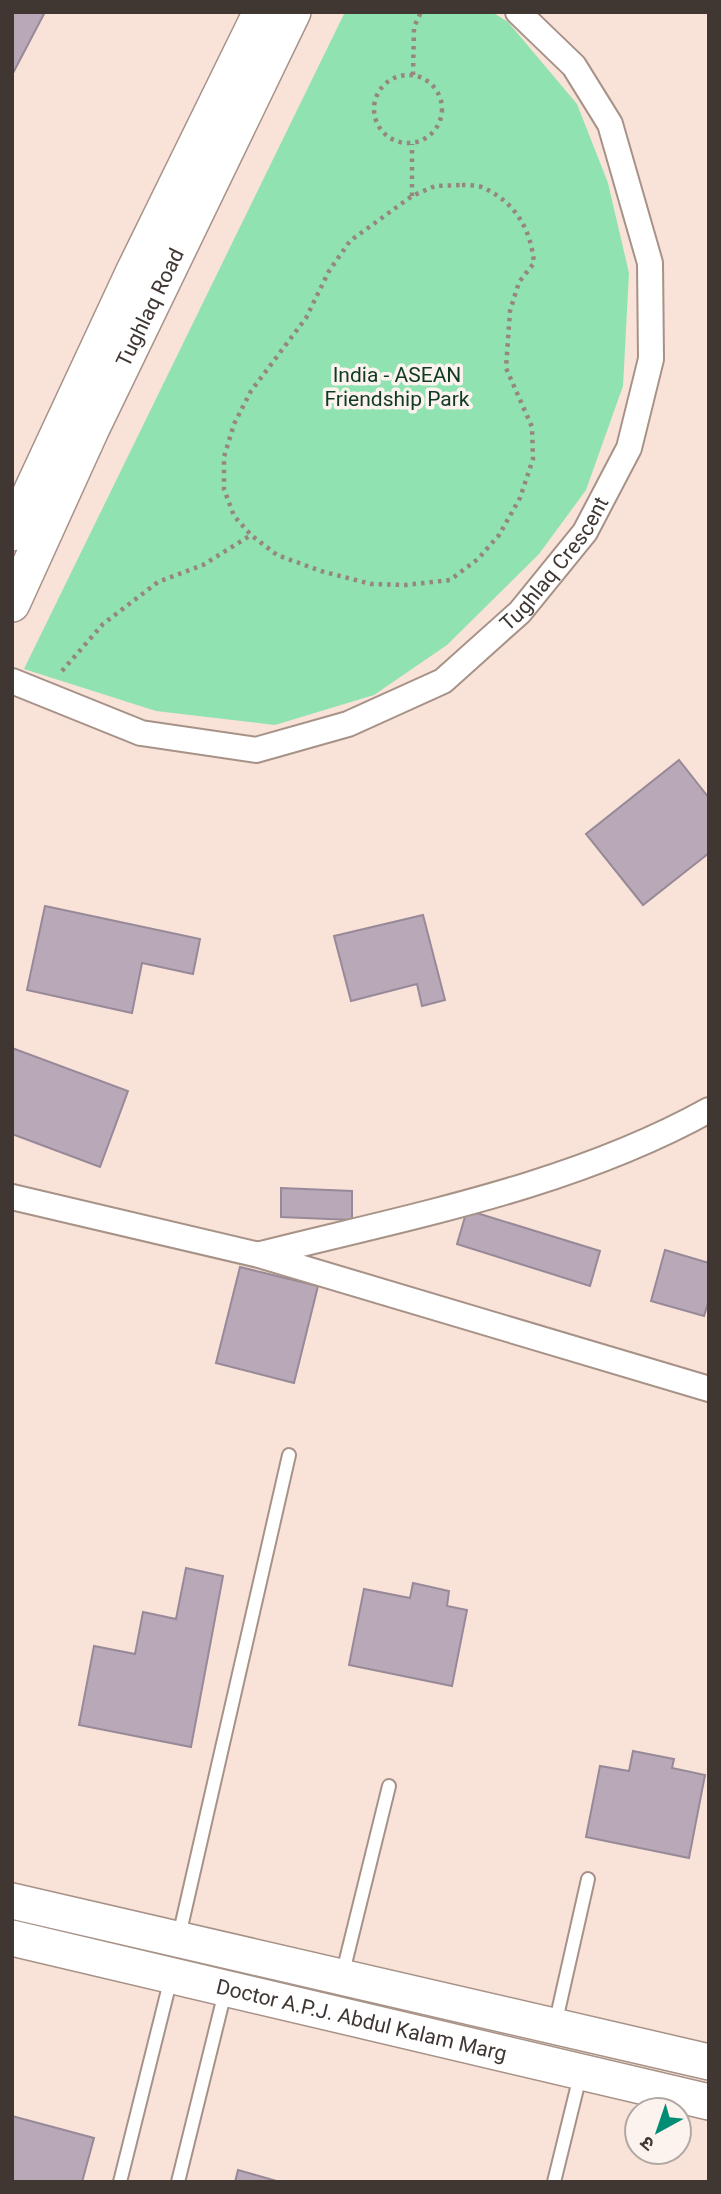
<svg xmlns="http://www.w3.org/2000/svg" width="721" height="2194" font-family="Roboto,'Noto Sans Devanagari',sans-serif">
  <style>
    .green { fill: #91e2b1 }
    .building { fill: #b8a8b8; stroke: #988999; stroke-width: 2 }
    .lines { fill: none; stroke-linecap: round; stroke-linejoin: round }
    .lane-casing { stroke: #a79288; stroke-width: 16 }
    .street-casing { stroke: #a79288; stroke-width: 28 }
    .secondary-casing { stroke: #a79288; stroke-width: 38 }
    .path { stroke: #95867f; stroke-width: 4.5; stroke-dasharray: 3.5 5; stroke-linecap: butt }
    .lane { stroke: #fff; stroke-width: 12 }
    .street { stroke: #fff; stroke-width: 24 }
    .secondary { stroke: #fff; stroke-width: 35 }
    .labels { text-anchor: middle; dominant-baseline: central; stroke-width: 7; stroke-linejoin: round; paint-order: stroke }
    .street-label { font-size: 21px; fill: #403733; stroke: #fcf3ee }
    .park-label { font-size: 21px; fill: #0f3a23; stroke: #fcf3ee }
  </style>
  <rect width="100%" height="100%" fill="#f9e2d8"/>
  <path class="green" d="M345,12H492L508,22L577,104L608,183L629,273L623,386L586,490L539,554L447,645L374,695L275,725L156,711L24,669Z"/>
  <g class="building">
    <path d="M12,12H45L12,75Z"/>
    <path d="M679,760L709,798V853L643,905L586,834Z"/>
    <path d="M45,906L200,939L193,974L142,963L132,1013L27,990Z"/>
    <path d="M423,915L445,1000L422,1006L417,984L351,1001L334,936Z"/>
    <path d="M12,1048L128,1091L100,1167L12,1134Z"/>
    <path d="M281,1188L352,1191V1220L281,1217Z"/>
    <path d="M467,1210L600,1251L590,1286L457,1244Z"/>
    <path d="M665,1250L709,1263V1300L704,1316L651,1301Z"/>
    <path d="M240,1267L318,1286L294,1383L216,1363Z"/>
    <path d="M186,1568L223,1576L191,1747L79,1725L94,1646L135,1654L143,1612L176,1619Z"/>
    <path d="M413,1583L449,1591L447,1606L467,1610L452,1686L349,1665L364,1589L410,1598Z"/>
    <path d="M633,1751L674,1759L672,1768L705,1775L689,1858L586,1837L600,1766L629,1771Z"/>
    <path d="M12,2116L94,2138L82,2182H12Z"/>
    <path d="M238,2170L280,2182H235Z"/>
  </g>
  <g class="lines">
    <defs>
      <g id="lane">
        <path d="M179,1936L289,1455"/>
        <path d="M342,1976L389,1786"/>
        <path d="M555,2025L588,1879"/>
        <path d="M120,2182L171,1978"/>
        <path d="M178,2182L225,1992"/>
        <path d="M554,2182L580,2076"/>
      </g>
      <g id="street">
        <path id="s1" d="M12,681L141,733L256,750L348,724L443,681L520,612L585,532L629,448L651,359L650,263L610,124L574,66L518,12"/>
        <path d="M12,1197L259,1255L709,1389"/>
        <path d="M261,1254C412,1216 572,1186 709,1110"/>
      </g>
      <g id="secondary">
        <path d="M12,533L134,271L261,12"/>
        <path id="s2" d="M12,604L91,430L293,12"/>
        <path d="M12,1901L709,2062"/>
        <path id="s3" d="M12,1938L709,2102"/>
      </g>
    </defs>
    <use href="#lane" class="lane-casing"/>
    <use href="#street" class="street-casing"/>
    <use href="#secondary" class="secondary-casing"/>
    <g class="path">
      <circle cx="408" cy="109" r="34"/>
      <path d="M413,75L414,27L421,12"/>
      <path d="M462,185C469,185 478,185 484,188C516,203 531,230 534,263L519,282L510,311L506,368L532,427L533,459L520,498L499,535L478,559L450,580L406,585L371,584L321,571L277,555L251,535L234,516L224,489V457L234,424L251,391L306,318L329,271L350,241L412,196L435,186Z"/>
      <path d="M412,196V144"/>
      <path d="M62,671L103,624L158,582L203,565L251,535"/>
    </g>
    <use href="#lane" class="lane"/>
    <use href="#street" class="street"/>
    <use href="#secondary" class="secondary"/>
  </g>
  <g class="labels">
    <g class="street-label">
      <text stroke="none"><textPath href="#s2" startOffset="327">Tughlaq Road</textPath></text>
      <text stroke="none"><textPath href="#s1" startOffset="618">Tughlaq Crescent</textPath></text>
      <text stroke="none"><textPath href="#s3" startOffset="359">Doctor A.P.J. Abdul Kalam Marg</textPath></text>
    </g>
    <g class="park-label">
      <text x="397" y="375">India - ASEAN<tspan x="397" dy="24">Friendship Park</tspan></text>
    </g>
  </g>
  <rect width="721" height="2194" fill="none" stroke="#403733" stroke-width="28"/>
  <g transform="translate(658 2131) rotate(220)"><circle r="33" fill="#fcf3ee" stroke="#b1a8a3" stroke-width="2"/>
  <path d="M0-5L12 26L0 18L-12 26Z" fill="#018d74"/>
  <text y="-10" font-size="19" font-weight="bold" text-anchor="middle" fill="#403733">उ</text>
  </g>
</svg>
